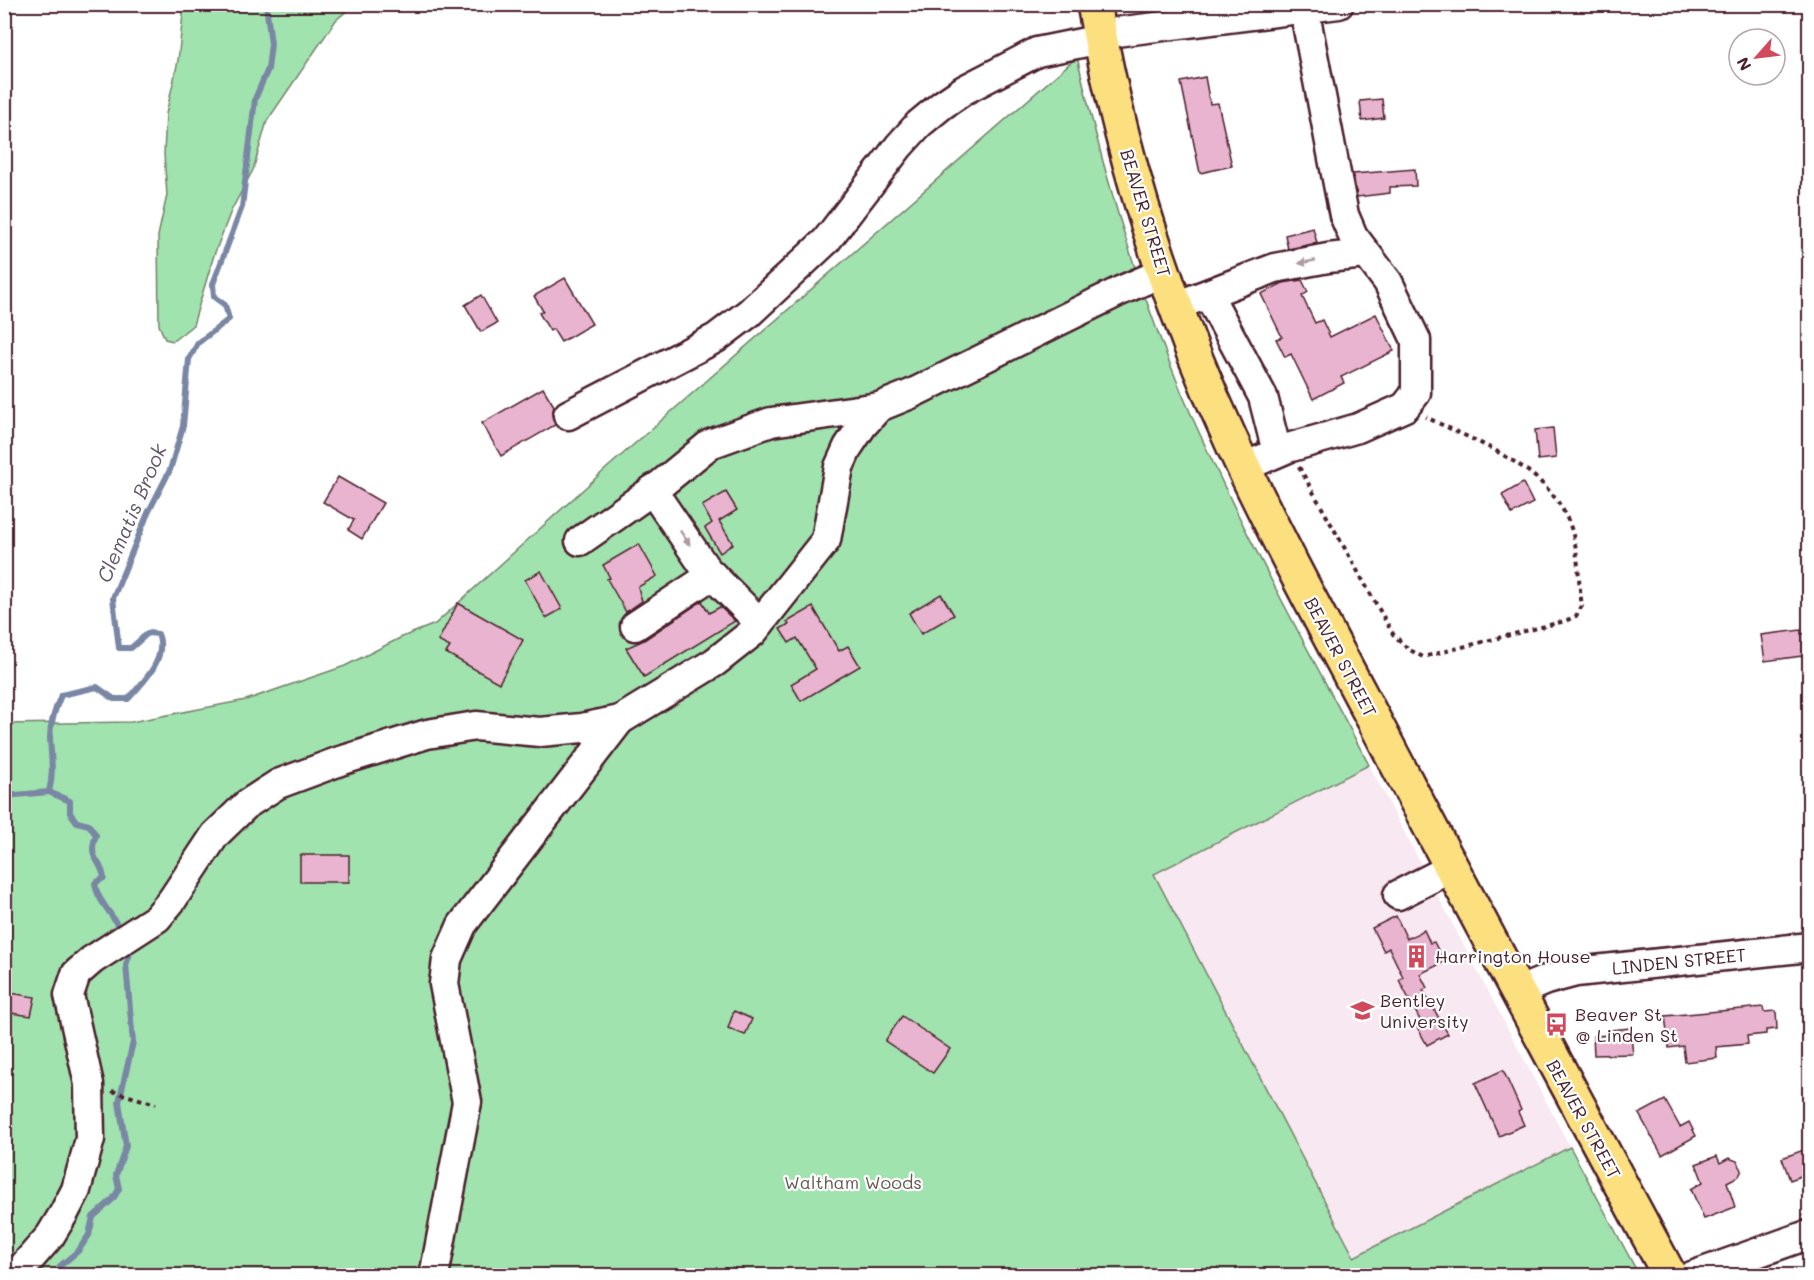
<svg xmlns="http://www.w3.org/2000/svg" width="1814" height="1280" font-family="Mali,sans-serif">
  <style>
    .built { fill: #f8e8f1 }
    .green { fill: #a0e3ae; stroke: #75816c; stroke-width: 1.5 }
    .lines { fill: none; stroke-linecap: round; stroke-linejoin: round }
    .stream { stroke: #7986a4; stroke-width: 6 }
    .building { fill: #e9b4cf; stroke: #4a1f2b; stroke-width: 1.5 }
    .minor-casing { stroke: #4a1f2b; stroke-width: 33 }
    .major-casing { stroke: #4a1f2b; stroke-width: 38 }
    .path { stroke: #4a1f2b; stroke-width: 4; stroke-dasharray: 4.5 4.5; stroke-linecap: butt }
    .minor { stroke: #fff; stroke-width: 28 }
    .major { stroke: #fce080; stroke-width: 33 }
    .oneway { fill: #ae9aa0 }
    .labels { text-anchor: middle; dominant-baseline: central; stroke-width: 4.5; stroke-linejoin: round; paint-order: stroke }
    .street-label { font-size: 18px; fill: #4a1f2b; stroke: #fff }
    .poi-label { font-size: 18px; fill: #4a1f2b; stroke: #fff; text-anchor: start }
    .park-label { font-size: 18px; fill: #645a52; stroke: #fff }
    .water-label { font-size: 20px; font-style: italic; fill: #625368; stroke: #fff }
  </style>
  <rect width="100%" height="100%" fill="#fff"/>
  <filter id="ink" filterUnits="userSpaceOnUse"><feTurbulence type="fractalNoise" baseFrequency=".0167" numOctaves="2"/><feDisplacementMap in="SourceGraphic" scale="12" xChannelSelector="R" yChannelSelector="G"/><feConvolveMatrix kernelMatrix="1 2 1 2 8 2 1 2 1" color-interpolation-filters="sRGB"/></filter>
  <g filter="url(#ink)">
    <path class="built" d="M1369,765L1570,1147L1354,1258L1154,874Z"/>
    <g class="green">
      <path d="M184,5H354L336,20L267,121L253,170L231,211L214,255L193,325L173,341L165,339L159,325L158,236L167,195L164,154L166,114L178,61Z"/>
      <path d="M1077,57C1103,173 1137,286 1183,396C1237,522 1305,643 1369,765L1154,874L1354,1257L1570,1147L1639,1275H5L4,724L131,722L246,700L345,666L402,637L435,624L608,467Z"/>
    </g>
    <g class="lines">
      <g class="stream">
        <path d="M4,796L49,792"/>
        <path d="M121,933C113,912 97,902 95,883L104,878C101,858 87,860 96,835L89,825L77,822L70,813V801L49,792C54,773 51,757 50,738C50,723 55,709 61,695L97,687L114,699H128C143,683 168,658 158,634L148,633L131,648H119L113,598L148,513L170,470L183,426L189,359L198,343L229,319L225,305L214,297L213,284L242,207L255,99L268,69L271,44L266,4"/>
        <path d="M56,1276L60,1266L78,1251L89,1235L93,1217L113,1199L119,1189L116,1175L126,1146L119,1102L133,1042L126,965L131,950L129,947"/>
      </g>
    </g>
    <g class="building">
      <path d="M1205,77L1210,104L1218,103L1232,166L1200,173L1181,82Z"/>
      <path d="M1382,99L1384,118L1362,121L1360,101Z"/>
      <path d="M1415,169L1416,186L1390,187V193L1357,197L1353,174Z"/>
      <path d="M1313,228L1317,243L1288,249L1285,235Z"/>
      <path d="M565,278L592,324L561,342L553,329L550,331L539,313L543,311L534,296Z"/>
      <path d="M1302,280L1308,292L1302,296L1315,323L1322,320L1330,337L1376,314L1394,351L1341,377L1344,383L1313,399L1291,354L1285,357L1276,339L1282,337L1261,294L1283,283Z"/>
      <path d="M481,295L497,323L481,332L465,305Z"/>
      <path d="M543,388L554,406L552,415L555,425L501,456L482,423Z"/>
      <path d="M1553,428L1556,458L1538,460L1535,430Z"/>
      <path d="M338,477L383,503L362,539L348,530L354,520L323,502Z"/>
      <path d="M1523,483L1533,503L1512,514L1502,495Z"/>
      <path d="M726,492L737,510L719,521L733,544L720,553L705,528L712,523L702,506Z"/>
      <path d="M639,544L657,576L638,587L642,601L626,612L607,579L610,578L603,565Z"/>
      <path d="M541,571L562,609L546,618L525,580Z"/>
      <path d="M941,594L954,615L921,634L909,613Z"/>
      <path d="M702,601L709,613L720,607L735,621L644,677L626,648L644,640Z"/>
      <path d="M458,603L523,640L499,683L446,653L450,647L438,641Z"/>
      <path d="M813,607L839,651L848,646L860,666L801,701L791,684L816,669L797,638L789,643L780,629L789,624L787,622Z"/>
      <path d="M1801,630V634L1809,633V655L1765,661L1761,635Z"/>
      <rect x="300" y="855" width="49" height="27"/>
      <path d="M1396,916L1407,939L1424,930L1430,943L1434,942L1444,962L1420,974L1427,988L1423,990L1448,1034L1427,1045L1416,1025L1421,1022L1399,980L1403,977L1389,948L1384,951L1372,928Z"/>
      <path d="M4,992L35,997L31,1016L4,1012Z"/>
      <path d="M1763,1007L1764,1012L1776,1011L1777,1029L1766,1030V1034L1747,1036L1748,1044L1716,1047L1717,1058L1685,1062L1683,1046L1669,1048L1665,1016Z"/>
      <path d="M734,1011L752,1019L745,1035L728,1028Z"/>
      <path d="M902,1016L950,1049L933,1073L885,1041Z"/>
      <path d="M1630,1028L1633,1054L1594,1055L1593,1036L1611,1035V1030Z"/>
      <path d="M1503,1070L1521,1110L1518,1112L1524,1125L1499,1136L1475,1083Z"/>
      <path d="M1665,1100L1680,1127L1689,1122L1696,1136L1662,1155L1639,1114Z"/>
      <path d="M1809,1148V1173L1790,1180L1782,1158Z"/>
      <path d="M1717,1156L1720,1163L1729,1158L1737,1161L1742,1170L1739,1176L1727,1182L1735,1207L1704,1219L1691,1189L1703,1182L1696,1164Z"/>
    </g>
    <g class="lines">
      <defs>
        <g id="minor">
          <path d="M1100,34L1339,4"/>
          <path d="M1209,296L1263,397L1277,452"/>
          <path d="M1176,306L1275,268L1328,258L1365,254"/>
          <path d="M568,415L716,338L749,313L826,241L899,146L919,124L942,105L964,90L1037,52L1101,39"/>
          <path d="M1244,467L1288,448L1358,428L1405,407L1416,393V340L1388,282L1353,236L1344,215L1304,8"/>
          <path d="M652,490L706,569L760,623"/>
          <path d="M580,541L660,485L710,444L771,422L879,407L911,394L1122,290L1164,272"/>
          <path d="M635,626L712,575"/>
          <path d="M1398,895L1451,868"/>
          <path d="M1517,992L1546,980L1576,972L1810,947"/>
          <path d="M15,1276L50,1236L64,1213L76,1190L90,1139L89,1084L69,995L76,974L92,960L157,918L172,900L215,835L247,804L278,784L340,761L427,734L476,726L540,732L582,728L620,720L715,662L753,632L826,540L839,467L848,447L862,426L879,407"/>
          <path d="M434,1276L467,1102L444,984L447,959L462,925L620,720"/>
          <path d="M1692,1276L1810,1234"/>
        </g>
        <path id="major" d="M1094,4C1121,157 1169,307 1234,447C1277,540 1327,631 1375,722C1472,908 1571,1092 1670,1276"/>
      </defs>
      <use href="#minor" class="minor-casing"/>
      <use href="#major" class="major-casing"/>
      <g class="path">
        <path d="M1299,467L1393,634L1408,649L1423,657L1565,621L1576,616L1582,606C1578,581 1579,552 1571,528C1550,466 1479,444 1426,417"/>
        <path d="M112,1091L156,1104"/>
      </g>
      <use href="#minor" class="minor"/>
      <use href="#major" class="major"/>
    </g>
    <defs><path id="oneway-solid" d="M-6-.8H1V-3.2L6.5 0L1 3.2V.8H-6Z" transform="scale(1.5)"/></defs>
    <g class="oneway">
      <use href="#oneway-solid" transform="translate(1307 262) rotate(169)"/>
      <use href="#oneway-solid" transform="translate(685 538) rotate(56)"/>
    </g>
  </g>
  <defs>
    <symbol id="building-bare" viewBox="-9 -9 18 18"><path d="M-4-6H4V6H1V3H-1V6H-4ZM-2.5-4.3h1.7v1.8h-1.7ZM.8-4.3h1.7v1.8H.8ZM-2.5-1h1.7V.8h-1.7ZM.8-1h1.7V.8H.8Z" fill="#d1495b" stroke="#fff" stroke-width="2.5" paint-order="stroke"/></symbol>
    <symbol id="university-bare" viewBox="-9 -9 18 18"><path d="M0-5L7-2L0 1L-7-2ZM-4 1L0 2.5L4 1V4Q0 6-4 4Z" fill="#d1495b" stroke="#fff" stroke-width="2.5" paint-order="stroke"/></symbol>
    <symbol id="bus-bare" viewBox="-9 -9 18 18"><path d="M-5-6H5V4H4V6H2V4H-2V6H-4V4H-5ZM-3.5-4V0h7V-4ZM-3.5 1.2v1.5H-2V1.2ZM2 1.2v1.5H3.5V1.2Z" fill="#d1495b" stroke="#fff" stroke-width="2.5" paint-order="stroke"/></symbol>
  </defs>
  <g fill-rule="evenodd">
    <use href="#building-bare" x="1400" y="940" width="33" height="33"/>
    <use href="#university-bare" x="1346" y="994" width="33" height="33"/>
    <use href="#bus-bare" x="1540" y="1008" width="33" height="33"/>
  </g>
  <g class="labels">
    <g class="street-label">
      <text transform="translate(1146 213) rotate(73)">BEAVER STREET</text>
      <text transform="translate(1341 657) rotate(62)">BEAVER STREET</text>
      <text transform="translate(1679 961) rotate(-6)">LINDEN STREET</text>
      <text transform="translate(1584 1119) rotate(61)">BEAVER STREET</text>
    </g>
    <g class="poi-label">
      <text x="1435" y="956">Harrington House</text>
      <text x="1380" y="1000">Bentley<tspan x="1380" dy="21">University</tspan></text>
      <text x="1575" y="1014">Beaver St<tspan x="1575" dy="21">@ Linden St</tspan></text>
    </g>
    <g class="park-label">
      <text x="853" y="1182">Waltham Woods</text>
    </g>
    <g class="water-label">
      <text transform="translate(131 513) rotate(-67)">Clematis Brook</text>
    </g>
  </g>
  <rect width="1814" height="1280" fill="none" stroke="#fff" stroke-width="24"/>
  <rect x="12" y="12" width="1790" height="1256" fill="none" stroke="#4a1f2b" stroke-width="2" filter="url(#ink)"/>
  <g transform="translate(1757 57) rotate(242)"><circle r="28" fill="#ffffff" stroke="#b7a5aa" stroke-width="1.5"/>
  <path d="M0-4.5L10 22L0 15L-10 22Z" fill="#d1495b"/>
  <text y="-9" font-size="16" font-weight="bold" text-anchor="middle" fill="#4a1f2b">N</text>
  </g>
</svg>
